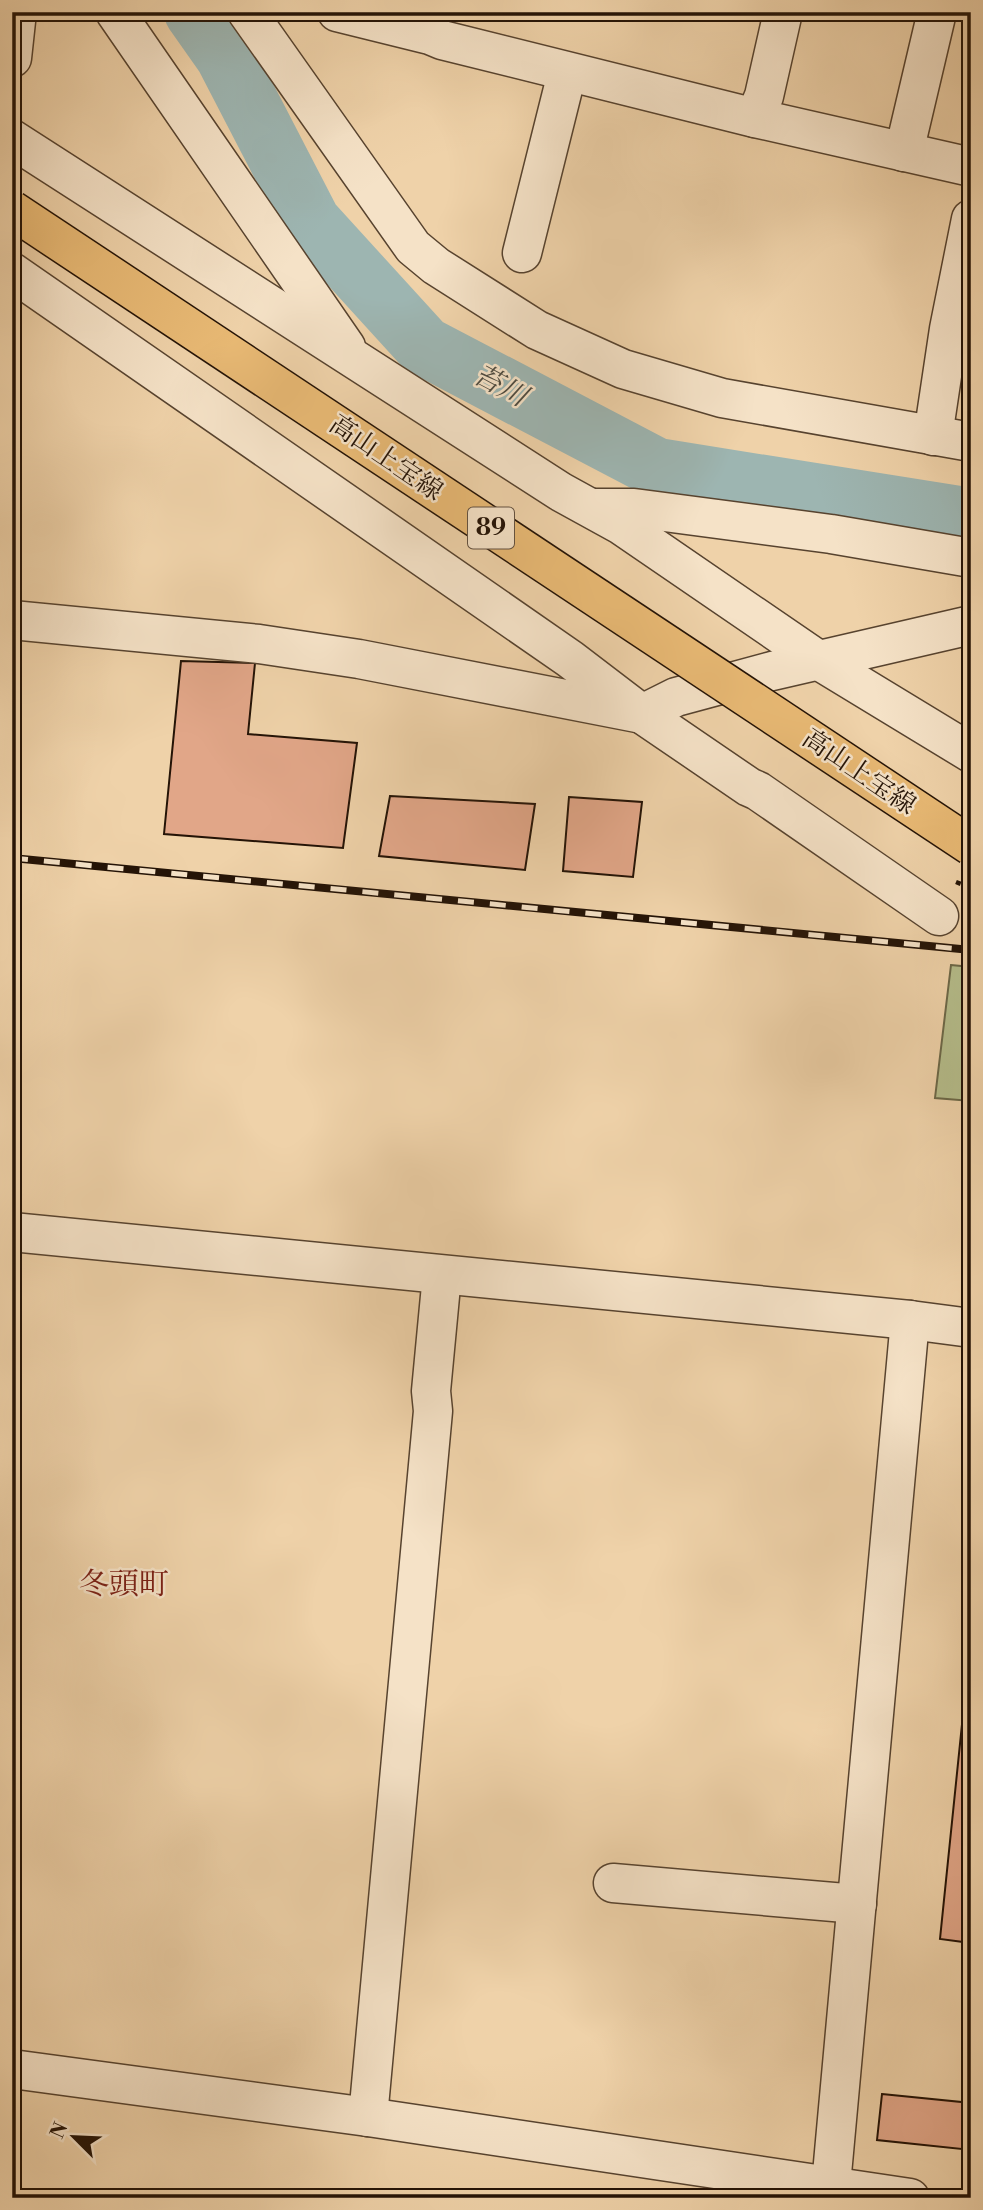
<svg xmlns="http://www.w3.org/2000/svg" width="983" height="2210" font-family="'Libre Bodoni','Noto Serif JP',serif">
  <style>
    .green { fill: #b5bd8b; stroke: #6c6848; stroke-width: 2 }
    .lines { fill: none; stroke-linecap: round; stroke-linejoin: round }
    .river { stroke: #9db5b1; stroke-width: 60 }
    .building { fill: #e1a688; stroke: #241306; stroke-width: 2 }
    .minor-casing { stroke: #57432f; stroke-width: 41 }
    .path { stroke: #241306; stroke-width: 4.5; stroke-dasharray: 5 3.5; stroke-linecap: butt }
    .minor { stroke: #f5e2c7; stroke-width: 38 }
    .rail-casing { stroke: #241306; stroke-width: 8 }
    .rail { stroke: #f5e2c7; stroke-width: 5; stroke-dasharray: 16; stroke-linecap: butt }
    .major-bridge-casing { stroke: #241306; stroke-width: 41; stroke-linecap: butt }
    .major-bridge { stroke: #e8b974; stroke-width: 38 }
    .labels { text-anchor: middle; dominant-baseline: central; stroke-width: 5; stroke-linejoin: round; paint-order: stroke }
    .shield { fill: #f5e2c7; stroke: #635140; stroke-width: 2 }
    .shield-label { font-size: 24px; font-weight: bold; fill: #241306 }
    .street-label { font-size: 26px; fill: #241306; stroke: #f5e2c7 }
    .water-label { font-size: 28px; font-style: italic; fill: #4e4c42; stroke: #f5e2c7 }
    .quarter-label { font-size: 30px; fill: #7a1f14; stroke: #f5e2c7 }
  </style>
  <rect width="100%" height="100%" fill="#efd2a9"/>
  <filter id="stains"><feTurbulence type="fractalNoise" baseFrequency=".00286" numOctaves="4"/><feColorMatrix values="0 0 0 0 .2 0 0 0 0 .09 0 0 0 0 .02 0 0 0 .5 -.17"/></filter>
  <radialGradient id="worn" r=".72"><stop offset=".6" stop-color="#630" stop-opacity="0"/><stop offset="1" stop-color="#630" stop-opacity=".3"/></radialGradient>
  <path class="green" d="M951,965L971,967V1101L935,1098Z"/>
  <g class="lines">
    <path class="river" d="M194,12L225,56L311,222L424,346L657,468L971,518"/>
  </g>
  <g class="building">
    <path d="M181,661L255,663L248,734L357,743L343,848L164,834Z"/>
    <path d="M390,796L535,804L525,870L379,856Z"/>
    <path d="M569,797L642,802L633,877L563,871Z"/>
    <path d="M969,1656H971V1943L940,1939Z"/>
    <path d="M882,2094L971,2103V2150L877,2140Z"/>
  </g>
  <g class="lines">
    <defs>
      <g id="minor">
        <path d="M115,12L346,347"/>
        <path d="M247,12L413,247L436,266L537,330L623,369L722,398L971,442"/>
        <path d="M337,12L430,35L442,40L755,118L971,167"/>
        <path d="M12,58L17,12"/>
        <path d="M755,118L764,96L783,12"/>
        <path d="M12,139L561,492L621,525L818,660L971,753"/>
        <path d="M904,152L937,12"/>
        <path d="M522,253L567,73"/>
        <path d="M12,272L570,659L642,714L749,787L758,791L939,916"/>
        <path d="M933,436L949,329L971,219"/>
        <path d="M595,508H634L831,534L971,558"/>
        <path d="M12,620L259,644L359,659L642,714L676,697L772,671L971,625"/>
        <path d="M12,1232L910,1320L971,1328"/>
        <path d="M613,1883L857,1904"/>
        <path d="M12,2069L368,2117L910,2198"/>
        <path d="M368,2117L433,1411L431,1391L442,1275"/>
        <path d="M831,2185L910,1320"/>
      </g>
    </defs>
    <use href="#minor" class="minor-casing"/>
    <path class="path" d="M956,882L971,888"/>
    <use href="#minor" class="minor"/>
    <defs>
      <path id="rail" d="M12,858L971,950"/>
    </defs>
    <use href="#rail" class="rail-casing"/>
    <use href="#rail" class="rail"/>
    <defs>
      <path id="major-bridge" d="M12,210L971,846"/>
    </defs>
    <use href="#major-bridge" class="major-bridge-casing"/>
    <use href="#major-bridge" class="major-bridge"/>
  </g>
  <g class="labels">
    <rect class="shield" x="468" y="507.5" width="46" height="41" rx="5"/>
    <g class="shield-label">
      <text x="491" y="528">89</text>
    </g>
    <g class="street-label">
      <text transform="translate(386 458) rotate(34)">高山上宝線</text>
      <text transform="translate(859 772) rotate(34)">高山上宝線</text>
    </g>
    <g class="water-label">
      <text transform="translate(500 386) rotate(28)">苔川</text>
    </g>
    <g class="quarter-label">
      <text x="124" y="1585">冬頭町</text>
    </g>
  </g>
  <rect width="983" height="2210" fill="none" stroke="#efd2a9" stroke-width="42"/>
  <rect x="14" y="14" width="955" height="2182" fill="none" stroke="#241306" stroke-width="3.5"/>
  <rect x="21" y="21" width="941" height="2168" fill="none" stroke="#241306" stroke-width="2"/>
  <g transform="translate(74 2137) rotate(294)" stroke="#f5e2c7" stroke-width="5" paint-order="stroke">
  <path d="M0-5L12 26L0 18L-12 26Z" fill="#241306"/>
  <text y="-10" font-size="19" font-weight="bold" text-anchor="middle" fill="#241306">N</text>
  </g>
  <rect width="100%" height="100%" filter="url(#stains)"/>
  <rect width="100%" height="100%" fill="url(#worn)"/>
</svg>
